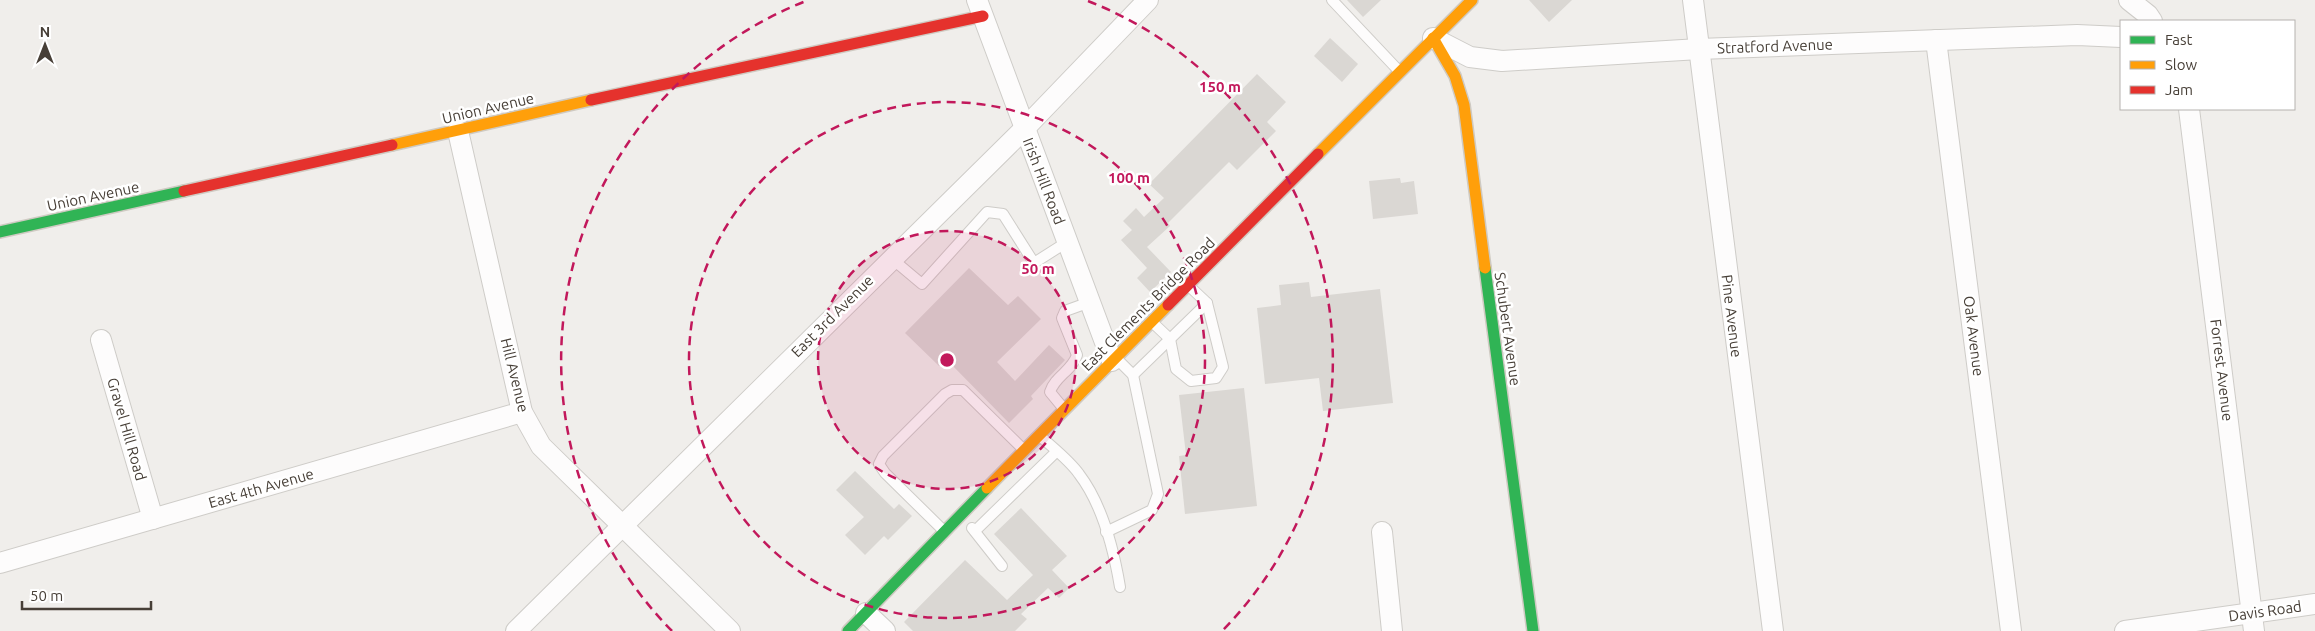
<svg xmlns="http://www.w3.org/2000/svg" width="2315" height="631" font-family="Ubuntu,sans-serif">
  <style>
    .building { fill: #dad7d3 }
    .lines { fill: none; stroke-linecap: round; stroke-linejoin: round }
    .lane-casing { stroke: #ceccc8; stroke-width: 12 }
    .street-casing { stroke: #ceccc8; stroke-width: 22 }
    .fast-casing { stroke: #cfcac2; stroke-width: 14 }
    .slow-casing { stroke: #cfcac2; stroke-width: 14 }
    .jam-casing { stroke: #cfcac2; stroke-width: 14 }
    .lane { stroke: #fdfcfc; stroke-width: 10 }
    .street { stroke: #fdfcfc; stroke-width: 20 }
    .fast { stroke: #30b455; stroke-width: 11 }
    .slow { stroke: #ff9f0a; stroke-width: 11 }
    .jam { stroke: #e5322d; stroke-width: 11 }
    .ring { fill: none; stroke: #c2185b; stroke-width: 2.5; stroke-dasharray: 9 6 }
    .labels { text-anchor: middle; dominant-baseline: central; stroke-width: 5; stroke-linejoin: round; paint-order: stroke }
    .street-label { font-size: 15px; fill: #473f37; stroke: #fff }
    .centre { fill: #c2185b; stroke: #fff; stroke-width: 2.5 }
    .ring-label { font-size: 15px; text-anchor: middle; font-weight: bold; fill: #c2185b; stroke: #fff; stroke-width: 5; stroke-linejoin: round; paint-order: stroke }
  </style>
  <rect width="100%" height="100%" fill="#f0eeeb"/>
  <g class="building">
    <path d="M1347,0H1381L1363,17Z"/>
    <path d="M1529,0H1572L1549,22Z"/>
    <path d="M1330,38L1358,64L1342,82L1314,56Z"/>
    <path d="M1257,74L1286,102L1267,122L1276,131L1237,170L1229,162L1168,223L1170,226L1147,247L1171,272L1150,292L1137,278L1147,268L1121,240L1132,230L1123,221L1136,208L1144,217L1164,198L1149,184Z"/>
    <path d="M1400,178L1401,183L1414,181L1418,214L1373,219L1369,181Z"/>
    <path d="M969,268L1008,305L1018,296L1041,319L997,362L1015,381L1049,345L1065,360L1031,396L1033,399L1009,423L946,359L939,366L905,333Z"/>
    <path d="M1309,282L1311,297L1380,289L1393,403L1323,411L1319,378L1265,384L1257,308L1281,305L1279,285Z"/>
    <path d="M1244,388L1257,506L1185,514L1179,456L1186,455L1179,395Z"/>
    <path d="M855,471L894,509L899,504L912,516L888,540L884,536L865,555L845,535L864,517L836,490Z"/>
    <path d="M1021,508L1067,556L1052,570L1069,588L1059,598L1048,588L1021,614L1027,619L1015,631H913L904,622L965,560L1007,600L1033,575L994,534Z"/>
  </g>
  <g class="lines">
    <defs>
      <g id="lane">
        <path d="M1332,0L1399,71"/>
        <path d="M891,258L922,284L987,212L1003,214L1034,263L1067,242"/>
        <path d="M1152,322L1170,339L1176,369L1191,381L1216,378L1223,367L1207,303L1188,285"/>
        <path d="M1133,375L1207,303"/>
        <path d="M1064,409L1050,392C1055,376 1072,371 1077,355L1062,318L1065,311L1090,302"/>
        <path d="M1040,436C1053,448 1069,460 1079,474C1102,504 1114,551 1120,587"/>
        <path d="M972,528L1002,566"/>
        <path d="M944,531L885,473L879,464L883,456L945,394L952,390H963L1024,450"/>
        <path d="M975,531L1056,452"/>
        <path d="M1106,532L1152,510L1158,494L1133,375L1116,358"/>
      </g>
      <g id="street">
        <path d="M977,0L1112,361"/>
        <path d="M1693,0L1773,631"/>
        <path d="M2129,0L2148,15L2152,21"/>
        <path d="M1433,38L1470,57L1502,61L1699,49L2077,35L2121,37"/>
        <path d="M1936,40L2011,631"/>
        <path d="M2189,109L2254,631"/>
        <path d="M458,131L522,412L541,446L730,631"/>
        <path d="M101,340L153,519"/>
        <path d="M1382,532L1392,631"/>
        <path d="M0,563L522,412"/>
        <path d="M866,613L885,631"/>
        <path d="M516,631L1024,129L1148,0"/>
        <path d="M2125,631L2315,604"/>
      </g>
      <g id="fast">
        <path d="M0,232L184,191"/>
        <path d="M1485,268L1533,631"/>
        <path d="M848,631L987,488"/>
      </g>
      <g id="slow">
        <path d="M1433,38L1455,76L1464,105L1485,268"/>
        <path d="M392,145L591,100"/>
        <path d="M1318,154L1472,0"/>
        <path d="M987,488L1168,305"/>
      </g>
      <g id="jam">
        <path d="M591,100L983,16"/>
        <path d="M184,191L392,145"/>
        <path d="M1168,305L1318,154"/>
      </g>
    </defs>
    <use href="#lane" class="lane-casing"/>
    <use href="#street" class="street-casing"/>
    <use href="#fast" class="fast-casing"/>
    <use href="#slow" class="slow-casing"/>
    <use href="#jam" class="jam-casing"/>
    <use href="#lane" class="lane"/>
    <use href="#street" class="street"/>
    <use href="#fast" class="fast"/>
    <use href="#slow" class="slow"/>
    <use href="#jam" class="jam"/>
  </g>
  <circle cx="947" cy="360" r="129" fill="#c2185b" fill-opacity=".12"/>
  <g class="ring">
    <circle cx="947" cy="360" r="129"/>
    <circle cx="947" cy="360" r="258"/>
    <path d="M672 631A386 386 0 0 1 806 1M1088 1A386 386 0 0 1 1222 631"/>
  </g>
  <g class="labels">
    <g class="street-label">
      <text transform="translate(1775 46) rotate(-2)">Stratford Avenue</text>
      <text transform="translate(488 108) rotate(-13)">Union Avenue</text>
      <text transform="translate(1044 181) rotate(69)">Irish Hill Road</text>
      <text transform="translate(93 196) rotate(-12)">Union Avenue</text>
      <text transform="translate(1148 304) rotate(-45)">East Clements Bridge Road</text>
      <text transform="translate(832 316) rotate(-45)">East 3rd Avenue</text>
      <text transform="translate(1732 316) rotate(83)">Pine Avenue</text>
      <text transform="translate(1508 329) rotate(82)">Schubert Avenue</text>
      <text transform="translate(1974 336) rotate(83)">Oak Avenue</text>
      <text transform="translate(2222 370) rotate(83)">Forrest Avenue</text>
      <text transform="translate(515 375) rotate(76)">Hill Avenue</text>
      <text transform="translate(127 429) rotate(74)">Gravel Hill Road</text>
      <text transform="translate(261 488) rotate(-16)">East 4th Avenue</text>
      <text transform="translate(2265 611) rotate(-8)">Davis Road</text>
    </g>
  </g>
  <circle cx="947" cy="360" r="8" class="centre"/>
  <g class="ring-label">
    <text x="1220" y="92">150 m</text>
    <text x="1129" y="183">100 m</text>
    <text x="1038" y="274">50 m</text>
  </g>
  <rect x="2120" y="20" width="175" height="90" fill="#ffffff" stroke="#b5b2af"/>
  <rect x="2130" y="36" width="25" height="8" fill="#30b455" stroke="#b5b2af"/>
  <text x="2165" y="45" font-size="15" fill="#473f37">Fast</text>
  <rect x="2130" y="61" width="25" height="8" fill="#ff9f0a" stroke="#b5b2af"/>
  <text x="2165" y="70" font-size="15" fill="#473f37">Slow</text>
  <rect x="2130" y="86" width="25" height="8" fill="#e5322d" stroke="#b5b2af"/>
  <text x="2165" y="95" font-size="15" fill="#473f37">Jam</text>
  <g transform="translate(45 45)" stroke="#ffffff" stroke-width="4" paint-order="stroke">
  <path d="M0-4L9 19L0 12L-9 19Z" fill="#473f37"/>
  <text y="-8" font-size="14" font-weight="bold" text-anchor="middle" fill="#473f37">N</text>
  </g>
  <path d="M22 601v8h129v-8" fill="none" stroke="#473f37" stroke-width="2.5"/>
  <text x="30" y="601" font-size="15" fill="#473f37" stroke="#ffffff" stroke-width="4" paint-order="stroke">50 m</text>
</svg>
